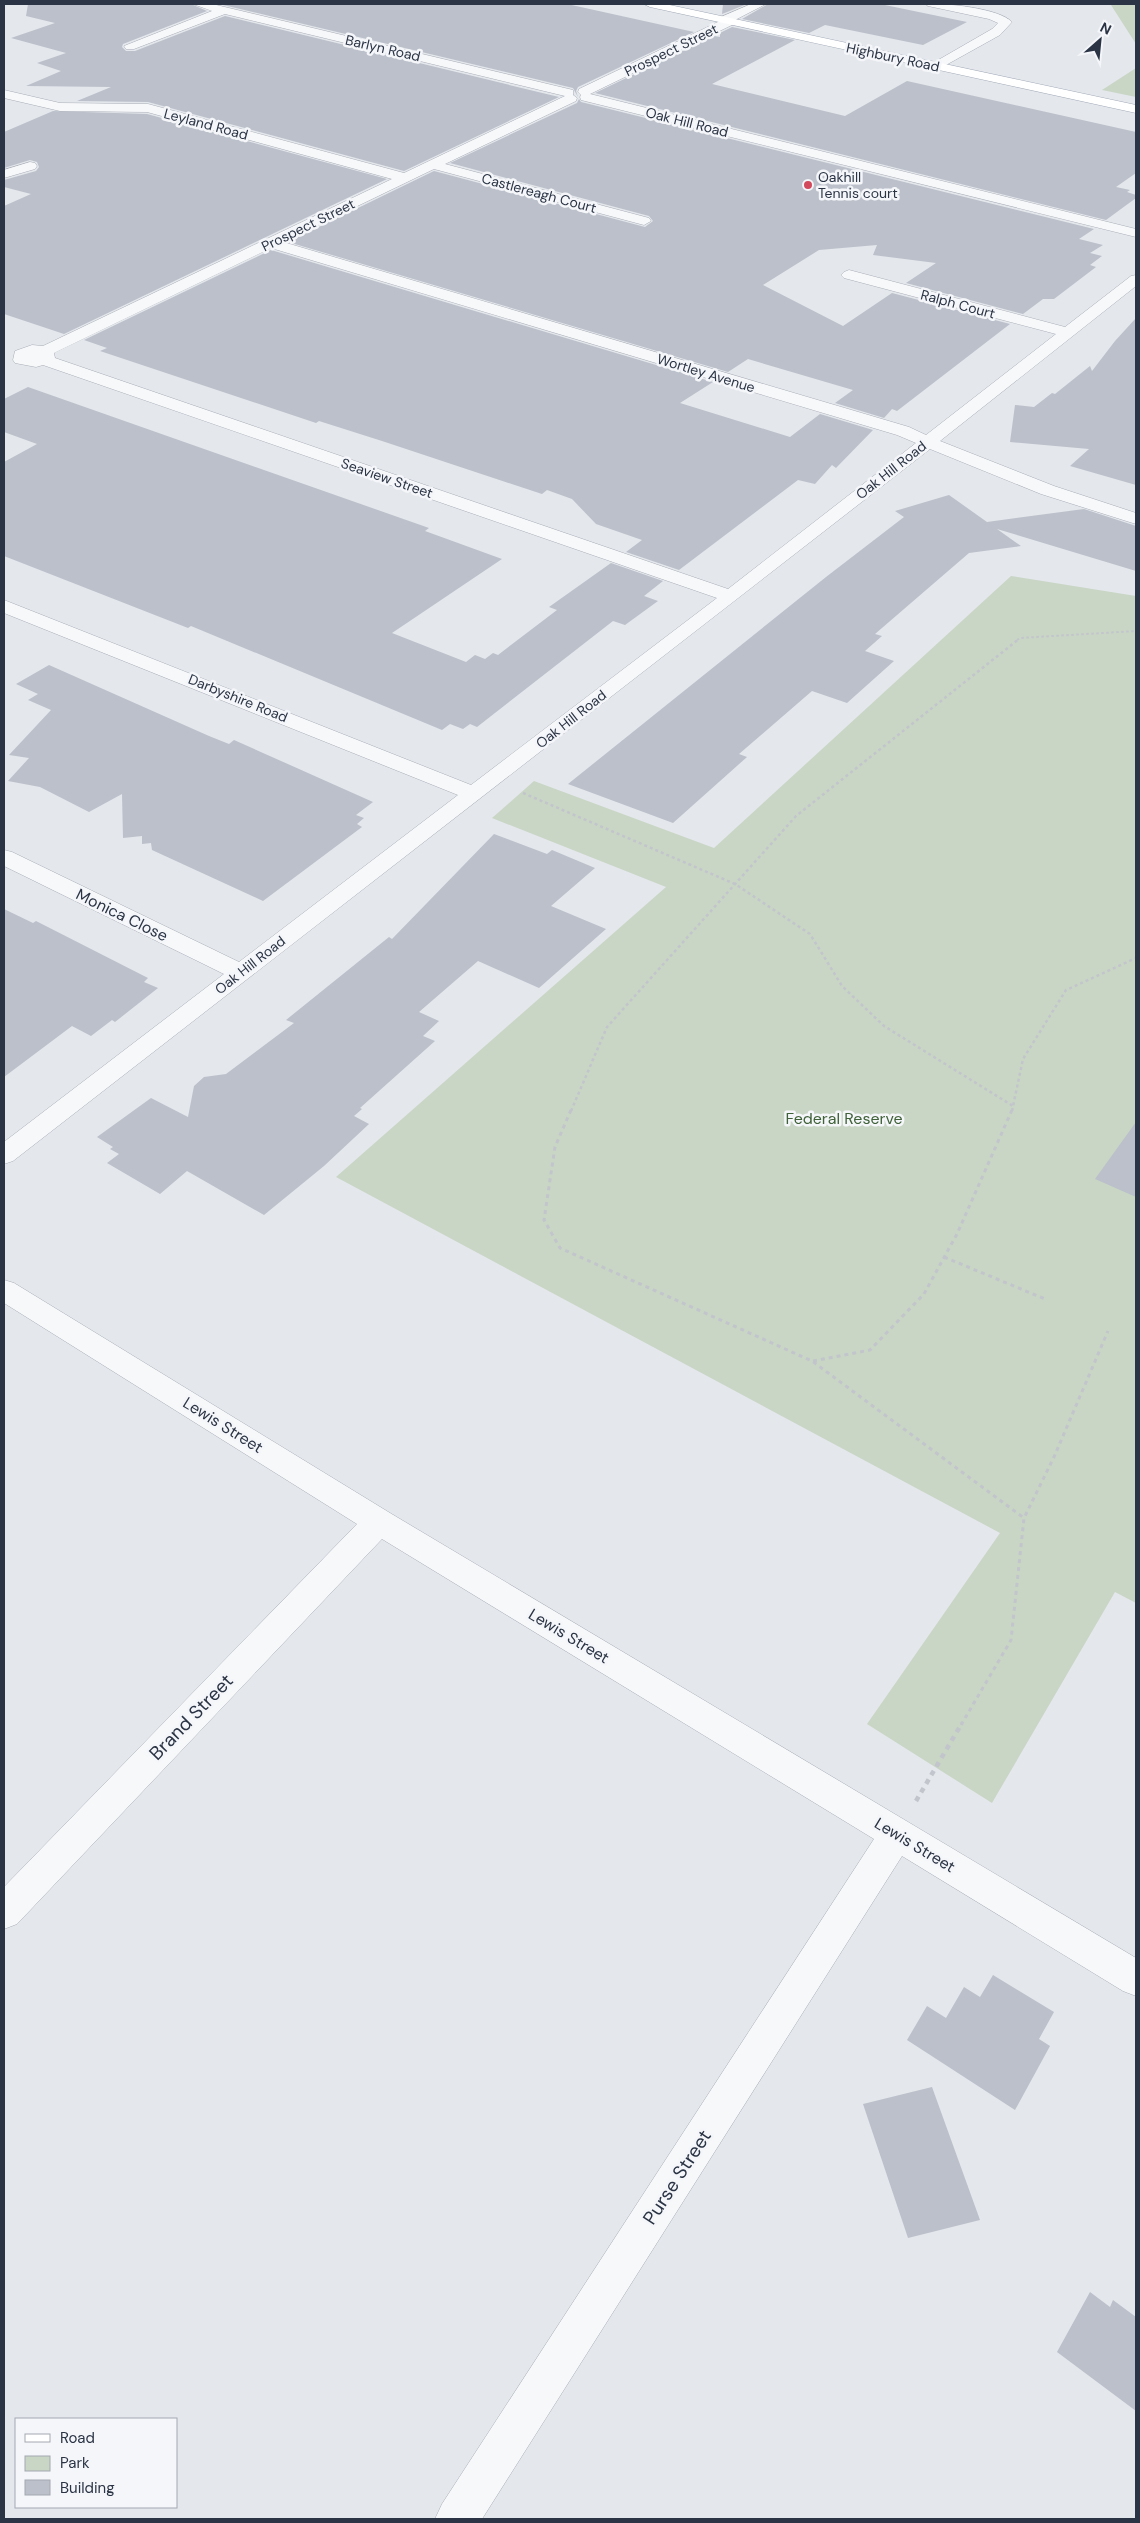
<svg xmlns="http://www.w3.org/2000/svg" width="1140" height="2523" font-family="'DM Sans',sans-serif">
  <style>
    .green { fill: #c9d6c5 }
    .building { fill: #bbc0ca }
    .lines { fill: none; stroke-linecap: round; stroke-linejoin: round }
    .street-casing { stroke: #a9aeb7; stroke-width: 1 }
    .primary-casing { stroke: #a3abb8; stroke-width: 1 }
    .path-far3 { stroke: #c2c5cb; stroke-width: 2; stroke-dasharray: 2.5 2.5; stroke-linecap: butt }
    .path-far2 { stroke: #c2c5cb; stroke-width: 2.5; stroke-dasharray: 3 3; stroke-linecap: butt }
    .path-far1 { stroke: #c2c5cb; stroke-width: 3; stroke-dasharray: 4 4; stroke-linecap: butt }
    .path { stroke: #c2c5cb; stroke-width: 4.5; stroke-dasharray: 5 5; stroke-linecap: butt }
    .street { fill: #f7f8fa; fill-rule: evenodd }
    .primary { fill: #fff; fill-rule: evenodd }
    .poi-dot { fill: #d1495b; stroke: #f4f6f9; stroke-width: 2 }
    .labels { text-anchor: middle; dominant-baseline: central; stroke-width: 5; stroke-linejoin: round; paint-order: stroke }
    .far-street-label { font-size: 14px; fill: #2b3445; stroke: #f4f6f9 }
    .far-poi-label { font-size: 14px; fill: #2b3445; stroke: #f4f6f9; text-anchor: start }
    .street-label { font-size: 16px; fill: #2b3445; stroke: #f4f6f9 }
    .park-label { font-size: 16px; fill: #3f6138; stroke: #f4f6f9 }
    .near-street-label { font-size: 19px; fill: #2b3445; stroke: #f4f6f9 }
  </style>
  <rect width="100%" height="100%" fill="#e4e7ec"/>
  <g class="green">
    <path d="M1106,4H1136V44L1111,5Z"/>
    <path d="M1136,68V97L1102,90Z"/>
    <path d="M1011,576L1136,596V1603L1115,1592L992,1803L867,1724L1000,1533L336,1177L666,887L492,818L534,781L714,848Z"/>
  </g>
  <g class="building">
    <path d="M28,4H191L207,11L123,44L122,47L126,51H135L225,16L559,97L404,171L148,102L77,101L111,87L26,86L61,71L37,63L66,53L11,38L55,23L26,16Z"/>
    <path d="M219,4H567L694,32L578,87L576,91L578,97L573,88Z"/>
    <path d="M723,4H747L722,14Z"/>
    <path d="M768,4H880L967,22L923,45L825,25L809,33L742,19Z"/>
    <path d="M732,27L795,40L712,84L845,116L907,81L1136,132V173L1116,187L1130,190L1127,192L1136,195V198L1106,220L595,93L714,36L720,37V33Z"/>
    <path d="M579,99L581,102L1094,229L1079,239L1103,245L1090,253L1102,256L1090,265L1096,267L1054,299H1043L1023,314L906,283L936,263L873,255L877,245L819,250L763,285L843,326L892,293L1010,324L897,411L892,409L884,418L835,403L853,390L748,359L728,372L288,242L434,171L645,227L653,221L649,216L450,163L577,103Z"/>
    <path d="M53,111L147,114L387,179L64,334L4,314V206L31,194L4,187V180L36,171L39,167L37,162L30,160L4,168V132Z"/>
    <path d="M271,250L713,382L680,403L790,437L820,414L873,430L836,468L832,465L815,484L798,480L679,570L626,552L642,540L596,524L572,499L547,490L542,494L382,441L319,421L316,423L100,351L107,348L84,340Z"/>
    <path d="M1136,318V485L1070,466L1089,449L1010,442L1015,405L1034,407L1052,393L1055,394L1090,366L1092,371L1115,341Z"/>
    <path d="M28,387L429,528L425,531L502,559L392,633L466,662L475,655L485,659L493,653L498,655L557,610L549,607L611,563L663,581L644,596L658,601L625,625L613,621L477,727L470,724L463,729L450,724L442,730L191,626L188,628L4,556V462L37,444L4,432V399Z"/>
    <path d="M949,495L987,522L1084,509L1136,526V571L997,529L1021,546L969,553L875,634L882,636L865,651L894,661L847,703L812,691L739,754L747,757L673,823L568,784L826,577L904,517L895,511Z"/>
    <path d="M49,665L209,736L229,744L234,740L373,802L356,815L364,818L357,824L362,827L263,901L152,850L151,843L142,844V836L123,838L122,794L89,812L40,787L8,781L29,758L9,755L51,710L28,700L38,694L16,684Z"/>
    <path d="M494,834L547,854L552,850L595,868L551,906L606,929L539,988L478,961L419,1012L439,1021L423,1036L435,1041L360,1108L362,1109L354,1116L369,1124L324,1166L264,1215L187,1171L160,1194L107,1163L119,1154L110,1149L113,1147L97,1137L151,1098L188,1117L194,1086L204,1077L226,1074L294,1023L286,1020L389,937L392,939Z"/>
    <path d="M4,909L33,923L36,921L148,978L144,982L158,988L115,1022L112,1020L91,1036L72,1026L4,1077Z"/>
    <path d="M1136,1122V1197L1095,1179Z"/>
    <path d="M993,1975L1054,2012L1039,2039L1050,2046L1015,2110L907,2040L927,2006L946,2018L964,1987L980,1997Z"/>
    <path d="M932,2087L980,2220L908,2238L863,2104Z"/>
    <path d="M1090,2292L1110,2307L1113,2300L1136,2317V2411L1057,2352Z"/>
  </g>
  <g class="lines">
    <defs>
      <g id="street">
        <path d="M193,4H212L573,90V95L577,98L576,101L445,164L649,218L651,221L644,225L434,169L283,242L909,427L926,435L1056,334L844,278L841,275L844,272L849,270L1065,327L1131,276L1136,275V286L940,441L1054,486L1136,513V524L1041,494L930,449L13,1161L4,1164V1142L224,974L4,866V850L12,852L239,962L458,795L4,613V600L471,785L717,598L43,365L36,367L15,363L13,360L15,351L32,345L43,346L392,179L147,112L60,111L4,98V90L60,103L148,104L404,173L565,96L225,14L134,49H126L124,46L212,11ZM271,248L897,435L916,443L728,589L55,358L54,353Z"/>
        <path d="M751,4H766L735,20L734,24L590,94L1136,229V237L581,100L580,97L581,95L578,92L579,89L720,21L721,17Z"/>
        <path d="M926,4C945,3 999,8 1012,22L1000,35L937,70L933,69L931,66L933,63L992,29L998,23L989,19L928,6Z"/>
        <path d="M30,162L35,163L37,166L35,169L4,178V170Z"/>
        <path d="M4,1280L14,1283L390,1513L1136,1958V1996L1123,1991L902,1856L482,2519H435L442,2504L874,1839L382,1539L17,1924L4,1929V1887L357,1524L4,1303Z"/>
      </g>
      <path id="primary" d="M644,4H665L1136,105V113L650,7Z"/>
    </defs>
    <use href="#street" class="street-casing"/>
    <use href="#primary" class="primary-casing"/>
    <path class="path-far3" d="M1017,640L1020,638L1136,631"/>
    <g class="path-far2">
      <path d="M523,793L735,884L810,934L842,986L884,1026L1013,1106"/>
      <path d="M571,1111L607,1027L796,816L1019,639"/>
      <path d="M1012,1111L1023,1059L1066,990L1136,958"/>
    </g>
    <g class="path-far1">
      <path d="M571,1110L555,1147L544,1220L560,1248L812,1361L1024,1518"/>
      <path d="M944,1257L1045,1299"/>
      <path d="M813,1361L870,1350L924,1294L957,1234L1012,1110"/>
      <path d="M961,1725L1011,1640L1024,1518L1054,1457L1108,1331"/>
    </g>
    <path class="path" d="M916,1801L962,1723"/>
    <use href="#street" class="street"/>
    <use href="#primary" class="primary"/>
  </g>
  <circle class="poi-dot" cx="808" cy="185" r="5"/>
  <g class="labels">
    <g class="far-street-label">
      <text transform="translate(383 48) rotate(13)">Barlyn Road</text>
      <text transform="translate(671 50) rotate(-26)">Prospect Street</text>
      <text transform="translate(893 57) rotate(12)">Highbury Road</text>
      <text transform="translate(687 122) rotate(14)">Oak Hill Road</text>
      <text transform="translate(206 124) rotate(15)">Leyland Road</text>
      <text transform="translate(539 193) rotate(15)">Castlereagh Court</text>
      <text transform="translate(308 225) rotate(-26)">Prospect Street</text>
      <text transform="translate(958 304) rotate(15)">Ralph Court</text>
      <text transform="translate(706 373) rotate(17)">Wortley Avenue</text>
      <text transform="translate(891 470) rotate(-38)">Oak Hill Road</text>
      <text transform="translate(387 478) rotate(19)">Seaview Street</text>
      <text transform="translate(238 698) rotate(22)">Darbyshire Road</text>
      <text transform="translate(571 719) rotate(-38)">Oak Hill Road</text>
      <text transform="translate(250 965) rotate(-38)">Oak Hill Road</text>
    </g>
    <g class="far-poi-label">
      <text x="818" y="177">Oakhill<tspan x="818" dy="16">Tennis court</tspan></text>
    </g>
    <g class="street-label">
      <text transform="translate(122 915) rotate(26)">Monica Close</text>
      <text transform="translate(223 1425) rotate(32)">Lewis Street</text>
      <text transform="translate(569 1636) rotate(31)">Lewis Street</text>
      <text transform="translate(915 1845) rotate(31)">Lewis Street</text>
    </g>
    <g class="park-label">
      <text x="844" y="1118">Federal Reserve</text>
    </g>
    <g class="near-street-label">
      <text transform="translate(191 1717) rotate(-46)">Brand Street</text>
      <text transform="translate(677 2177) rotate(-57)">Purse Street</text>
    </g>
  </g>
  <rect width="1140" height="2523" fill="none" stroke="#2b3445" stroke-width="10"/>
  <rect x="15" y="2418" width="162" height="90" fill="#f4f6f9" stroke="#a4a8b1"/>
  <rect x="25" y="2434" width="25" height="8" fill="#ffffff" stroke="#a4a8b1"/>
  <text x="60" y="2443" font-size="15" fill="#2b3445">Road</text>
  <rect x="25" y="2456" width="25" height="15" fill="#c9d6c5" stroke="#a4a8b1"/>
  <text x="60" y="2468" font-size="15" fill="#2b3445">Park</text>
  <rect x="25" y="2480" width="25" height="15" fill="#bbc0ca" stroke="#a4a8b1"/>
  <text x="60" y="2493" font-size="15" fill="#2b3445">Building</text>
  <g transform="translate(1100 40) rotate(27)" stroke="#f4f6f9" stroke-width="4" paint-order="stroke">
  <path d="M0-4L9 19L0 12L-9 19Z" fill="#2b3445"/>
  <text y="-8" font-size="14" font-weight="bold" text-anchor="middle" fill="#2b3445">N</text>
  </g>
</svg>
